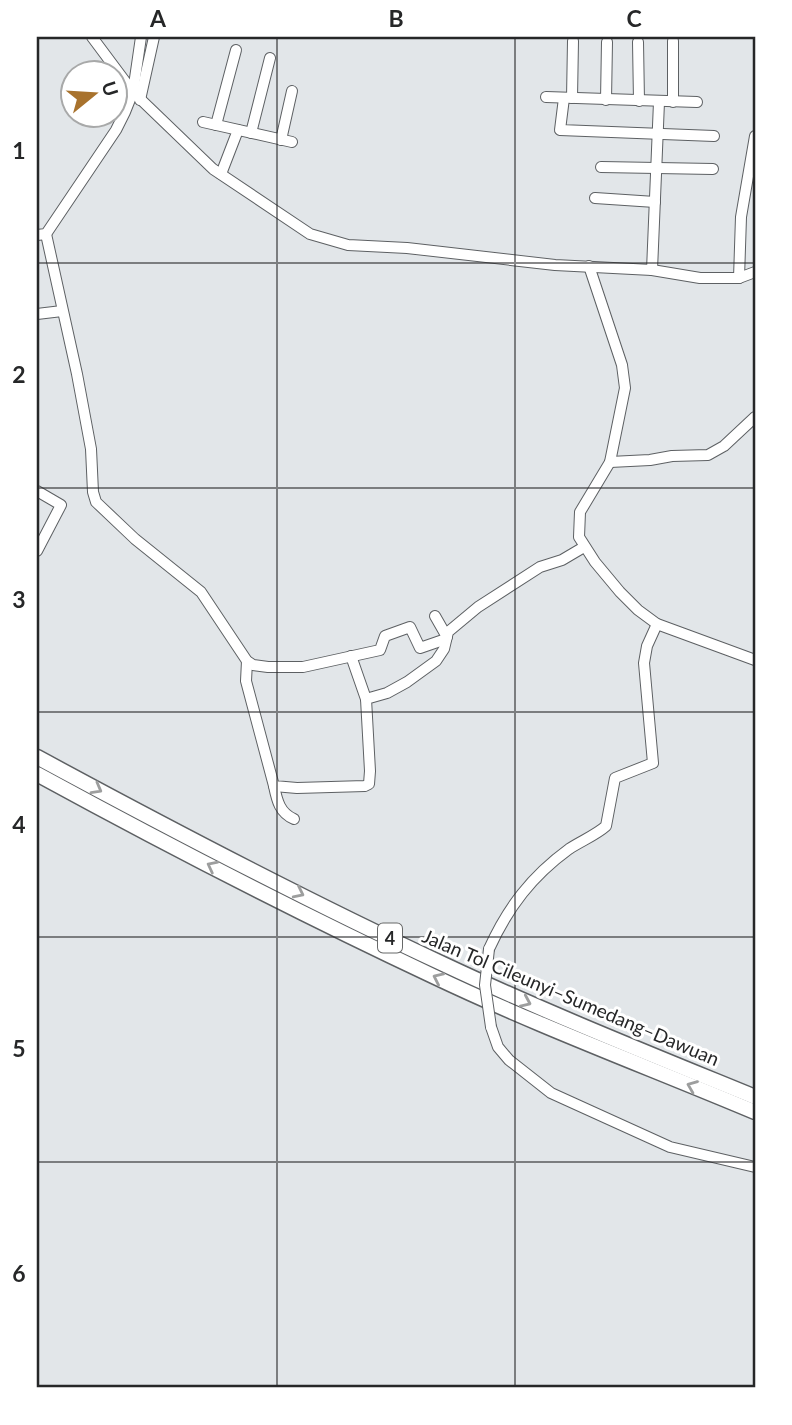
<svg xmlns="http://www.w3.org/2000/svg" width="792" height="1425" font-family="Lato,sans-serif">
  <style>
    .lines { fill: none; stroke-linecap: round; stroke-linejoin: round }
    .minor-casing { stroke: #5d6063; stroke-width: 12 }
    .highway-casing { stroke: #5d6063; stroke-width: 17 }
    .minor { stroke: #fff; stroke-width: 10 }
    .highway { stroke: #fff; stroke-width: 14 }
    .minor-bridge-casing { stroke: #5d6063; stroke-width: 12; stroke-linecap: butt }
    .minor-bridge { stroke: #fff; stroke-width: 10 }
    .oneway { stroke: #9d9e9e }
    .grid { fill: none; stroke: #262728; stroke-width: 2; stroke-opacity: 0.55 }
    .labels { text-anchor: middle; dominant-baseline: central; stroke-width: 6; stroke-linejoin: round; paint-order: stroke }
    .shield { fill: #fff; stroke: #676868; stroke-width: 2 }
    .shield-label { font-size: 18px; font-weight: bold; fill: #262728 }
    .street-label { font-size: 19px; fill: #262728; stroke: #fff }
    .neatline { fill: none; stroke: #262728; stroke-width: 2.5 }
    .grid-label { font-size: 23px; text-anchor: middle; font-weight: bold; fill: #262728 }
  </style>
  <rect width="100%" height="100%" fill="#e2e6e9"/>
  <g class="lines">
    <defs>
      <g id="minor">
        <path d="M92,37L133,92L213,169L310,234L348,245L407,248L555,265L652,270L700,278H739L755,272"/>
        <path d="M673,41V102"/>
        <path d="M638,42L639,101"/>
        <path d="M546,97L697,102"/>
        <path d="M564,98L560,130L714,136"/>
        <path d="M572,98L573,41"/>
        <path d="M140,100L154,37"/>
        <path d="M606,100L607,42"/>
        <path d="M203,122L292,142"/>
        <path d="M216,125L236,50"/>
        <path d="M251,133L270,58"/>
        <path d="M281,140L292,91"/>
        <path d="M601,167L713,169"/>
        <path d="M221,174L238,130"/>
        <path d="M595,198L655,202"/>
        <path d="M46,234L77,374L91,449L93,492L96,502L135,539L201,592L247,661L253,665L268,667H303L380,650L385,636L410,627L420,648L446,639"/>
        <path d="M37,235L46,234L116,130L125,112L133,92L141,37"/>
        <path d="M589,266L622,365L625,388L610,462L580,512L579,537L595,562L620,592L638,610L657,624L755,660"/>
        <path d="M652,270L659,102"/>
        <path d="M739,278L741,217L755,136"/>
        <path d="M37,314L62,311"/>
        <path d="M610,462L650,460L672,456L708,455L724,446L755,417"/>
        <path d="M37,491L61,505L37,551"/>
        <path d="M435,616L447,637"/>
        <path d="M351,656L366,699"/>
        <path d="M247,661L246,681L274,786L297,788L365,786L369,784L370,771L366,699L387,693L407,682L436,661L444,649L448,632L478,607L540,567L562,560L584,547"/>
        <path d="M274,786C277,801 280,813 294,819"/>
        <path d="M489,949C508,907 532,876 569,849C581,841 596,835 606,826L615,778L653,763L644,663L647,646L657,624"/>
        <path d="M491,1027L498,1047L509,1060L551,1093L670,1147L755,1167"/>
      </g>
      <g id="highway">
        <path d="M37,757C170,829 305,900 443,964C545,1012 650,1054 755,1097"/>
        <path d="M37,774C167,845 299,913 433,976C538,1026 648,1067 755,1112"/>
      </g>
    </defs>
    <use href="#minor" class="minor-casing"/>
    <use href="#highway" class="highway-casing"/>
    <use href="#minor" class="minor"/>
    <use href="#highway" class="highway"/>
    <defs>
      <path id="minor-bridge" d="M489,949L485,985L491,1027"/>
    </defs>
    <use href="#minor-bridge" class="minor-bridge-casing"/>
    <use href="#minor-bridge" class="minor-bridge"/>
  </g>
  <defs><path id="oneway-chevron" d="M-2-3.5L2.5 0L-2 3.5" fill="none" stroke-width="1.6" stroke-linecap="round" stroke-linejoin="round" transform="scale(1.75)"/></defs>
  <g class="oneway">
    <use href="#oneway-chevron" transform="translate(97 789) rotate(29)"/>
    <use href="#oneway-chevron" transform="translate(212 866) rotate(-153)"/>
    <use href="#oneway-chevron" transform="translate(299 893) rotate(26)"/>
    <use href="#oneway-chevron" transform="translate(438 978) rotate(-155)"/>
    <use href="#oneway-chevron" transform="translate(526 1002) rotate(24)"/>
    <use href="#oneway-chevron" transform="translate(692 1086) rotate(-158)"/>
  </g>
  <path class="grid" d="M277,37V1388M515,37V1388M37,263H755M37,488H755M37,712H755M37,937H755M37,1162H755"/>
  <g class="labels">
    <rect class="shield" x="378" y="923.5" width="24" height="29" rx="5"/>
    <g class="shield-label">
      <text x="390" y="938">4</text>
    </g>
    <g class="street-label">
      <text transform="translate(571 997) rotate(23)">Jalan Tol Cileunyi–Sumedang–Dawuan</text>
    </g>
  </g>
  <rect width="792" height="1425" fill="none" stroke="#ffffff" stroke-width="77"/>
  <g transform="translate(94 94) rotate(72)"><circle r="33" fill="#ffffff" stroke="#a8a9a9" stroke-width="2"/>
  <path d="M0-5L12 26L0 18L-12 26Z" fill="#a8722d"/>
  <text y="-10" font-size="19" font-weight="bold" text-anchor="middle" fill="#262728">U</text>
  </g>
  <rect x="38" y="38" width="716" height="1348" class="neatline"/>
  <g class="grid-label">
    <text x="158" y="27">A</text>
    <text x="396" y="27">B</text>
    <text x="634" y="27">C</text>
    <text x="19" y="159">1</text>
    <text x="19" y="383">2</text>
    <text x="19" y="608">3</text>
    <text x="19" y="833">4</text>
    <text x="19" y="1057">5</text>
    <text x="19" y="1282">6</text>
  </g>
</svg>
